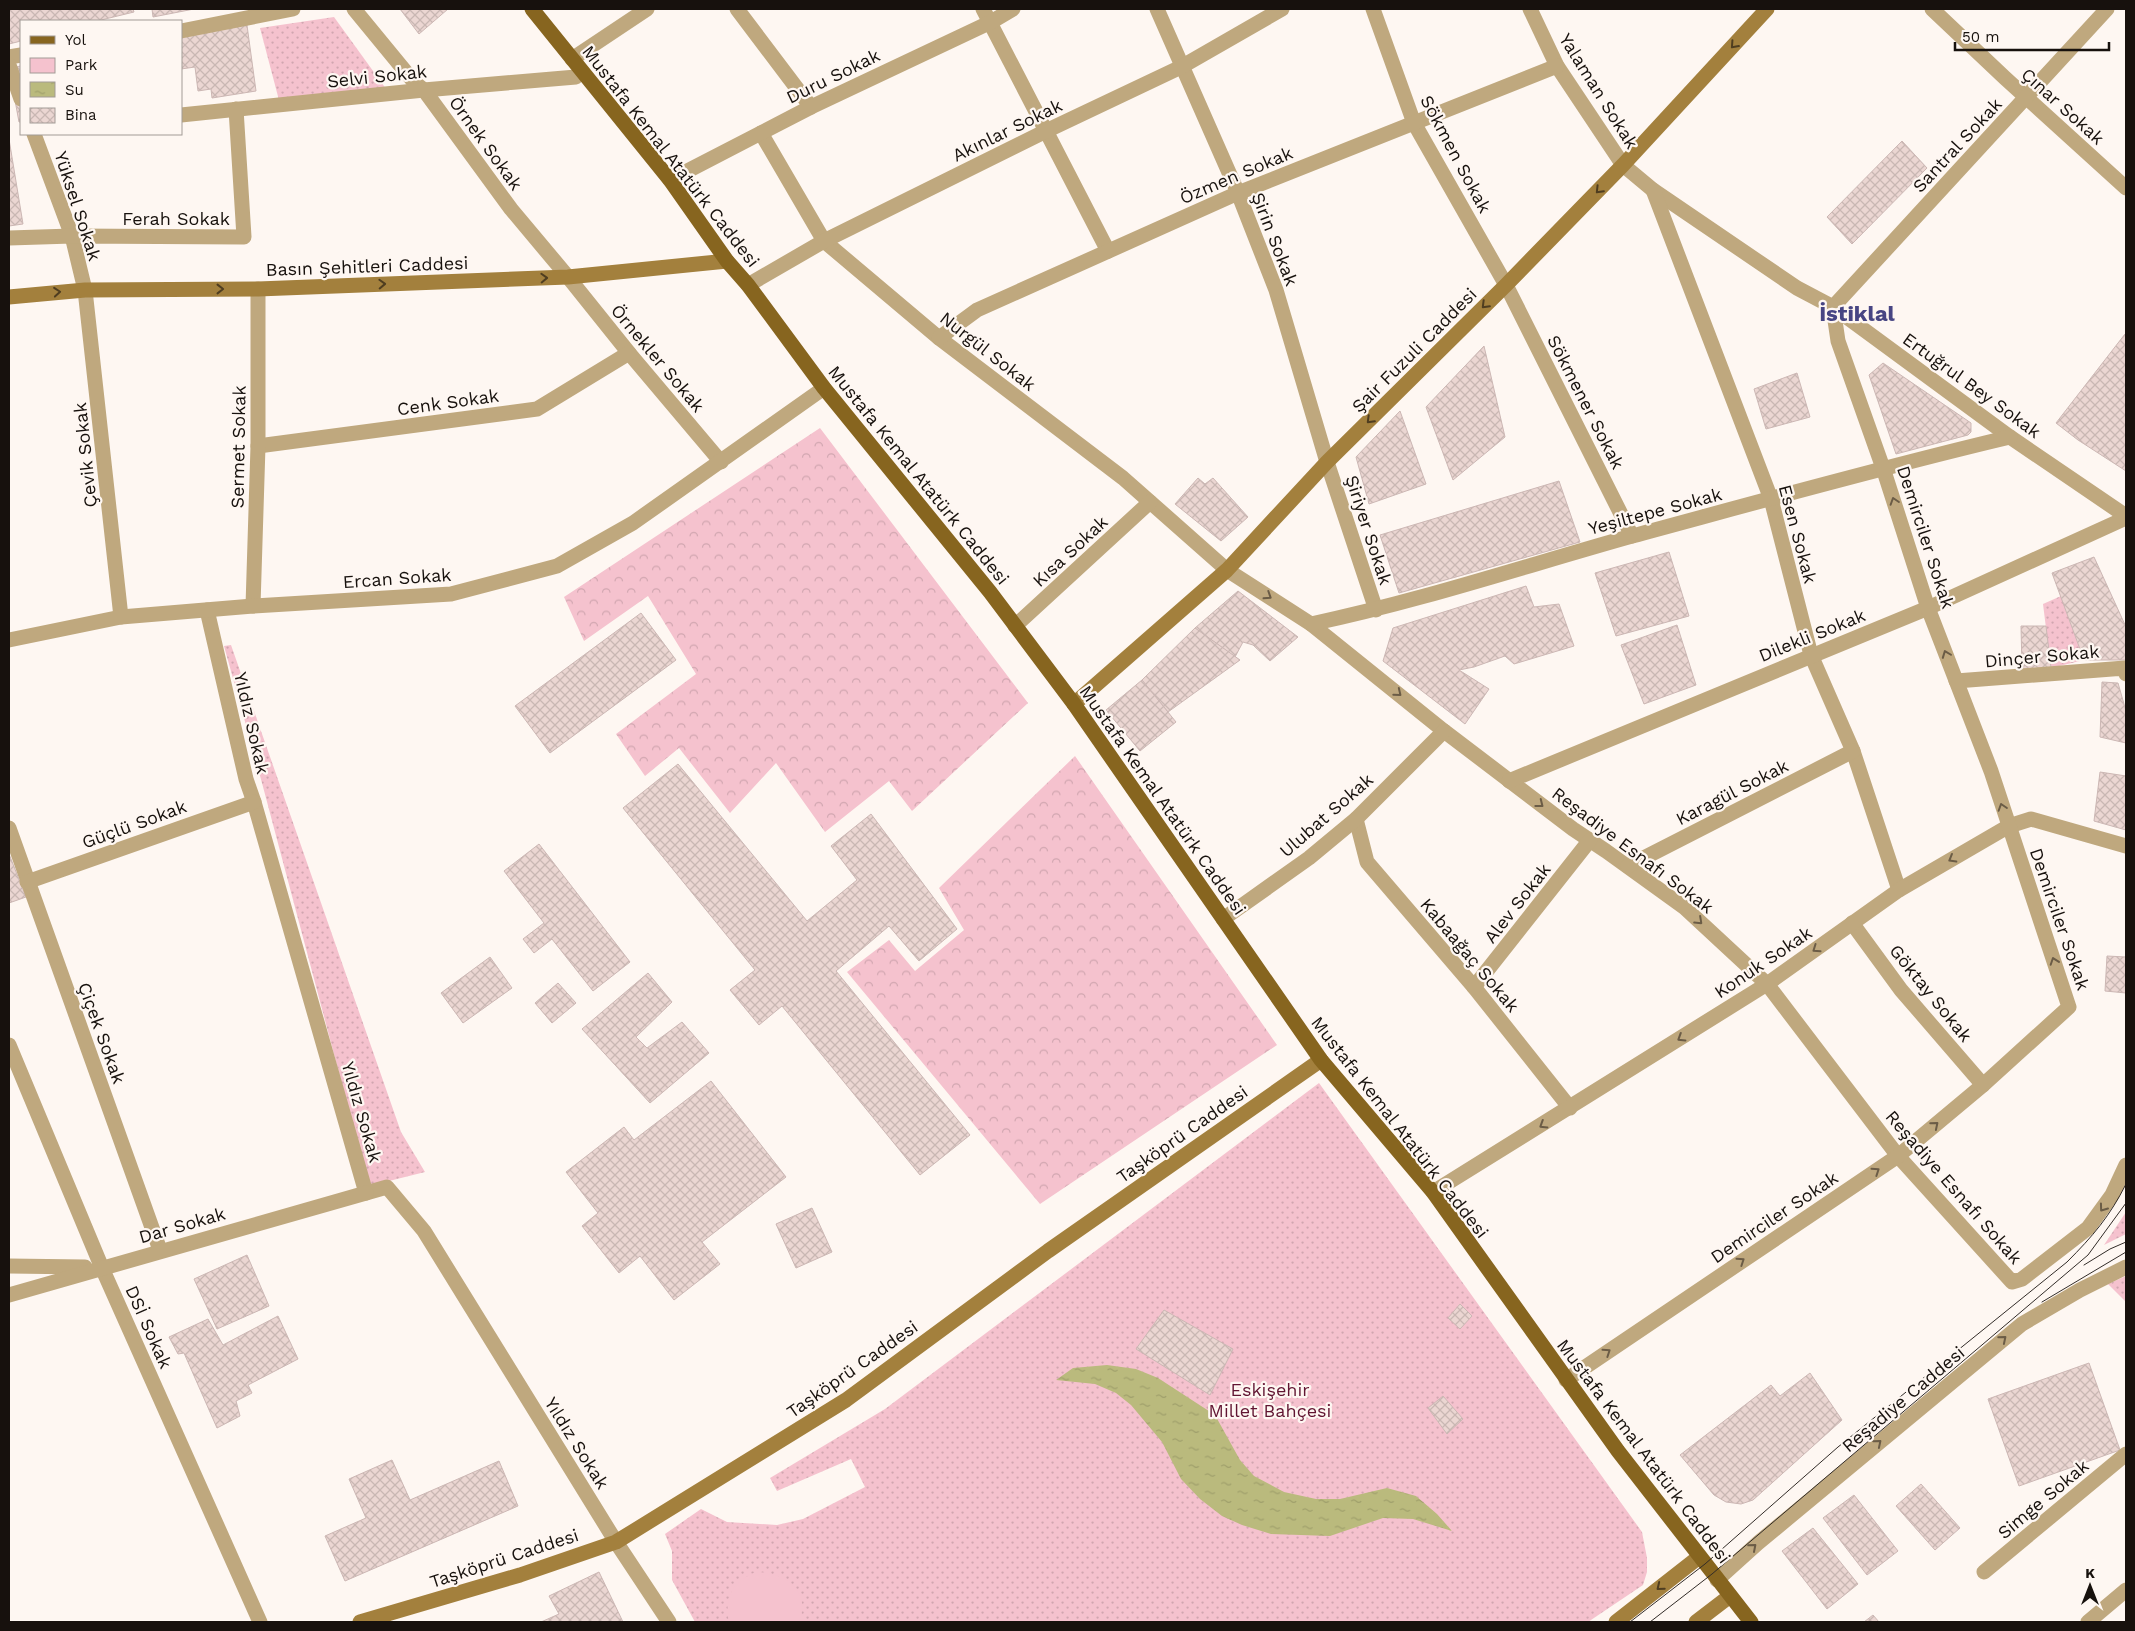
<svg xmlns="http://www.w3.org/2000/svg" width="2135" height="1631" font-family="'Work Sans',sans-serif">
  <style>
    .green { fill: url(#green-dots) }
    .forest { fill: url(#forest-crowns) }
    .pitch { fill: #f5c2ce }
    .water { fill: url(#water-ripples) }
    .building { fill: url(#building-cross-hatch); stroke: #ccb7b4 }
    .lines { fill: none; stroke-linecap: round; stroke-linejoin: round }
    .minor { stroke: #bfa87e; stroke-width: 15 }
    .secondary { stroke: #a3803d; stroke-width: 15 }
    .primary { stroke: #87651f; stroke-width: 15 }
    .tram { stroke: #322c28; stroke-width: 1 }
    .oneway { stroke: #4f3d20 }
    .oneway2 { stroke: #6b5c46 }
    .labels { text-anchor: middle; dominant-baseline: central; stroke-width: 4.5; stroke-linejoin: round; paint-order: stroke }
    .street-label { font-size: 18px; fill: #17110d; stroke: #fef7f2 }
    .park-label { font-size: 18px; fill: #611532; stroke: #fef7f2 }
    .district-label { font-size: 22px; font-weight: bold; fill: #474583; stroke: #fef7f2 }
  </style>
  <defs>
    <pattern id="green-dots" width="8" height="8" patternUnits="userSpaceOnUse" patternTransform="scale(1.25)"><rect width="8" height="8" fill="#f5c2ce"/><path d="M2 2h.1M6 6h.1" fill="none" stroke="#d1a6b0" stroke-width="1.8" stroke-linecap="round"/></pattern>
    <pattern id="forest-crowns" width="20" height="18" patternUnits="userSpaceOnUse" patternTransform="scale(1.25)"><rect width="20" height="18" fill="#f5c2ce"/><path d="M2 6a3 3 0 1 1 6 0M12 15a3 3 0 1 1 6 0" fill="none" stroke="#d1a6b0"/></pattern>
    <pattern id="water-ripples" width="26" height="14" patternUnits="userSpaceOnUse" patternTransform="scale(1.25)"><rect width="26" height="14" fill="#baba7d"/><path d="M2 4q2-2 4 0t4 0M15 11q2-2 4 0t4 0" fill="none" stroke="#9f9f6b"/></pattern>
    <pattern id="building-cross-hatch" width="8" height="8" patternUnits="userSpaceOnUse" patternTransform="scale(1.25)"><rect width="8" height="8" fill="#ebd6d2"/><path d="M0 0l8 8M0 8l8-8" fill="none" stroke="#c9b7b3"/></pattern>
  </defs>
  <rect width="100%" height="100%" fill="#fef7f2"/>
  <g class="green">
    <path d="M334,17L389,93L280,104L260,28Z"/>
    <path d="M2061,596L2084,660L2051,668L2043,604Z"/>
    <path d="M231,645L401,1132L425,1172L369,1186L262,783L224,646Z"/>
    <path d="M1319,1083L1642,1532L1647,1558V1572L1643,1585L1588,1622H695L672,1580V1551L665,1534L701,1509L727,1522L777,1525L803,1519L865,1487L851,1459L777,1491L770,1478L885,1409Z"/>
    <path d="M2126,1212V1234L2104,1245Z"/>
    <path d="M2126,1276V1302L2108,1284Z"/>
  </g>
  <g class="forest">
    <path d="M820,428L1028,703L912,811L889,781L825,832L776,763L730,813L679,748L645,776L616,734L696,674L648,596L584,641L564,597Z"/>
    <path d="M1075,756L1277,1045L1040,1204L847,972L889,940L915,971L964,930L939,888Z"/>
  </g>
  <path class="pitch" d="M756,1572C784,1572 812,1591 799,1622H729C724,1597 732,1582 756,1572Z"/>
  <path class="water" d="M1107,1365L1136,1369L1158,1378L1215,1415L1240,1460L1254,1476L1284,1492L1316,1499H1340L1387,1488L1416,1496L1437,1514L1452,1531L1413,1519L1383,1518L1330,1536L1271,1534L1242,1525L1222,1516L1200,1499L1181,1479L1162,1442L1131,1405L1116,1393L1095,1384L1056,1380L1073,1368Z"/>
  <g class="building">
    <path d="M9,9H133L134,12L97,21H21V41L9,44Z"/>
    <path d="M152,9H194L153,17Z"/>
    <path d="M400,9H448L419,34Z"/>
    <path d="M246,18L256,91L212,98L211,89L198,91L195,67L181,69V28Z"/>
    <path d="M21,66V122H19L9,68Z"/>
    <path d="M9,139L23,224L9,226Z"/>
    <path d="M1902,141L1927,168L1852,244L1827,217Z"/>
    <path d="M2125,334L2126,335V471L2078,440L2056,423Z"/>
    <path d="M1484,346L1505,437L1453,480L1426,407Z"/>
    <path d="M1883,363L1971,423V432L1968,435L1896,454L1869,375Z"/>
    <path d="M1797,373L1810,417L1766,429L1754,389Z"/>
    <path d="M1400,411L1426,484L1369,504L1356,457Z"/>
    <path d="M1198,478L1205,484L1213,478L1248,517L1221,541L1175,504Z"/>
    <path d="M1559,481L1580,542L1399,593L1380,535Z"/>
    <path d="M1669,552L1689,616L1616,636L1595,573Z"/>
    <path d="M2094,557L2126,627V660H2084L2052,573Z"/>
    <path d="M1526,586L1534,607L1559,604L1574,646L1514,664L1505,656L1474,667L1459,670L1489,689L1465,724L1383,661L1393,628Z"/>
    <path d="M1238,591L1298,637L1270,661L1253,645L1243,642L1235,657L1195,628Z"/>
    <path d="M641,613L676,660L550,753L515,706Z"/>
    <path d="M1677,625L1696,685L1644,704L1621,645Z"/>
    <path d="M2021,626H2046L2051,668L2022,669Z"/>
    <path d="M1195,628L1240,660L1168,712L1142,680Z"/>
    <path d="M1142,680L1176,722L1140,751L1106,710Z"/>
    <path d="M2102,682L2118,683L2126,711V743L2100,737Z"/>
    <path d="M678,764L807,921L857,880L831,846L871,814L957,929L919,961L889,926L836,971L970,1135L920,1175L782,1006L759,1025L730,990L755,970L623,808Z"/>
    <path d="M2100,772L2126,776V830L2094,821Z"/>
    <path d="M539,844L630,962L593,991L552,939L534,953L523,939L544,923L504,871Z"/>
    <path d="M9,854L26,897L9,903Z"/>
    <path d="M2126,953V993L2105,991L2107,956L2126,957Z"/>
    <path d="M490,957L512,988L463,1023L441,993Z"/>
    <path d="M648,973L672,1002L636,1037L647,1048L682,1022L709,1053L650,1103L582,1029Z"/>
    <path d="M558,983L576,1003L552,1023L535,1003Z"/>
    <path d="M711,1081L786,1177L702,1242L720,1264L674,1300L640,1256L619,1273L582,1226L598,1213L566,1172L624,1127L634,1140Z"/>
    <path d="M812,1208L832,1252L796,1268L776,1224Z"/>
    <path d="M247,1255L269,1306L217,1329L194,1279Z"/>
    <path d="M1460,1304L1472,1316L1460,1329L1448,1318Z"/>
    <path d="M1164,1310L1233,1349L1210,1395L1136,1349Z"/>
    <path d="M278,1316L298,1359L248,1385L252,1393L236,1401L240,1416L217,1428L184,1353L178,1354L169,1337L208,1319L223,1345Z"/>
    <path d="M2089,1363L2120,1450L2019,1486L1988,1399Z"/>
    <path d="M1810,1373L1842,1420L1753,1500L1741,1504L1726,1502L1714,1495L1680,1455L1771,1385L1780,1396Z"/>
    <path d="M1443,1396L1463,1419L1447,1434L1428,1408Z"/>
    <path d="M392,1460L410,1500L499,1461L518,1506L345,1581L325,1536L366,1518L349,1479Z"/>
    <path d="M1921,1484L1960,1528L1935,1550L1896,1506Z"/>
    <path d="M1854,1495L1898,1551L1867,1575L1823,1518Z"/>
    <path d="M1813,1528L1858,1584L1827,1609L1782,1551Z"/>
    <path d="M599,1572L623,1622H541L559,1614L549,1596Z"/>
    <path d="M1873,1615L1879,1622H1864Z"/>
  </g>
  <g class="lines">
    <g class="minor">
      <path d="M354,9L414,82L424,90L511,209L568,277L629,353L721,462"/>
      <path d="M737,9L811,107"/>
      <path d="M983,9L1108,251"/>
      <path d="M1157,9L1238,193L1276,290L1327,462L1376,610"/>
      <path d="M1373,9L1414,123L1506,285L1632,536"/>
      <path d="M1530,9L1557,66L1623,165L1653,190L1797,288L1833,307L2010,437L2126,516"/>
      <path d="M1932,9L2005,78L2126,188"/>
      <path d="M181,31L293,9"/>
      <path d="M9,57L21,55"/>
      <path d="M572,59L647,9"/>
      <path d="M9,65L21,99"/>
      <path d="M181,115L424,90L576,77"/>
      <path d="M761,133L824,241L939,338L1123,478L1227,570L1311,624L1444,731L1573,829L1606,851L1685,908L1767,984L1898,1156L2012,1282L2022,1279L2088,1228L2112,1195L2126,1165"/>
      <path d="M34,134L72,236L85,290L121,617"/>
      <path d="M670,180L811,107L991,22L1013,9"/>
      <path d="M1653,190L1771,499L1811,655L1853,751L1899,890"/>
      <path d="M9,238L72,236L244,237L236,109"/>
      <path d="M748,285L824,241L1046,131L1181,67L1282,9"/>
      <path d="M1833,307L2107,9"/>
      <path d="M939,338L977,310L1238,193L1557,66"/>
      <path d="M258,446L537,409L629,353"/>
      <path d="M253,606L258,446V289"/>
      <path d="M207,610L246,779L254,802L366,1193L387,1187L424,1231L616,1542L669,1622"/>
      <path d="M1311,624C1420,601 1525,566 1632,536C1758,502 1883,467 2010,437"/>
      <path d="M1015,626L1150,502"/>
      <path d="M9,640L121,617L253,606L451,594L557,566L633,523L824,388"/>
      <path d="M1956,681L2125,668L2126,674"/>
      <path d="M1509,781L1928,608L2126,518"/>
      <path d="M1356,819L1367,862L1474,987L1570,1108"/>
      <path d="M9,828L160,1250"/>
      <path d="M1628,866L1853,751"/>
      <path d="M27,882L254,802"/>
      <path d="M1223,919L1309,858L1356,819L1444,731"/>
      <path d="M1852,923L1901,990L1983,1085"/>
      <path d="M1474,987L1590,840"/>
      <path d="M9,1045L102,1268L260,1622"/>
      <path d="M1433,1192L1767,984L1899,890L2009,826L2031,819L2126,846"/>
      <path d="M9,1266L85,1267"/>
      <path d="M9,1295L366,1193"/>
      <path d="M1566,1380L1898,1156L1983,1085L2069,1007L1991,771L1928,608L1883,468L1838,341L1833,307"/>
      <path d="M1984,1572L2126,1454"/>
      <path d="M1717,1580L1758,1543L2022,1324L2080,1290L2126,1267"/>
      <path d="M2088,1622L2126,1590"/>
    </g>
    <g class="secondary">
      <path d="M9,297L85,290L258,289L568,277L727,261"/>
      <path d="M1074,704L1227,570L1327,462L1506,285L1623,165L1767,9"/>
      <path d="M360,1622L520,1575L616,1542L846,1400L1048,1251L1321,1060"/>
      <path d="M1616,1622L1699,1557"/>
      <path d="M1696,1622L1730,1596"/>
    </g>
    <path class="primary" d="M532,9L670,180L727,261L748,285L824,388L990,592L1074,704L1321,1060L1433,1192L1618,1451L1751,1622"/>
    <g class="tram">
      <path d="M2084,1265L2110,1249L2126,1242"/>
      <path d="M2042,1302L2126,1252"/>
      <path d="M1630,1622L1705,1564L1838,1447L2067,1262C2093,1236 2110,1216 2126,1184"/>
      <path d="M1650,1622L1712,1574L2088,1255L2126,1203"/>
    </g>
  </g>
  <defs><path id="oneway-chevron" d="M-2-3.5L2.5 0L-2 3.5" fill="none" stroke-width="1.6" stroke-linecap="round" stroke-linejoin="round" transform="scale(1.25)"/></defs>
  <g class="oneway">
    <use href="#oneway-chevron" transform="translate(1734 45) rotate(132)"/>
    <use href="#oneway-chevron" transform="translate(1599 190) rotate(134)"/>
    <use href="#oneway-chevron" transform="translate(544 278) rotate(-2)"/>
    <use href="#oneway-chevron" transform="translate(382 284) rotate(-2)"/>
    <use href="#oneway-chevron" transform="translate(220 289)"/>
    <use href="#oneway-chevron" transform="translate(57 292) rotate(-5)"/>
    <use href="#oneway-chevron" transform="translate(1485 305) rotate(135)"/>
    <use href="#oneway-chevron" transform="translate(1370 420) rotate(135)"/>
    <use href="#oneway-chevron" transform="translate(1660 1587) rotate(141)"/>
  </g>
  <g class="oneway2">
    <use href="#oneway-chevron" transform="translate(1894 501) rotate(-108)"/>
    <use href="#oneway-chevron" transform="translate(1268 596) rotate(33)"/>
    <use href="#oneway-chevron" transform="translate(1946 654) rotate(-111)"/>
    <use href="#oneway-chevron" transform="translate(1398 693) rotate(39)"/>
    <use href="#oneway-chevron" transform="translate(1540 804) rotate(38)"/>
    <use href="#oneway-chevron" transform="translate(2002 807) rotate(-108)"/>
    <use href="#oneway-chevron" transform="translate(1952 859) rotate(150)"/>
    <use href="#oneway-chevron" transform="translate(1699 921) rotate(43)"/>
    <use href="#oneway-chevron" transform="translate(1816 949) rotate(145)"/>
    <use href="#oneway-chevron" transform="translate(2054 961) rotate(-109)"/>
    <use href="#oneway-chevron" transform="translate(1681 1038) rotate(148)"/>
    <use href="#oneway-chevron" transform="translate(1543 1125) rotate(148)"/>
    <use href="#oneway-chevron" transform="translate(1935 1125) rotate(-40)"/>
    <use href="#oneway-chevron" transform="translate(1876 1171) rotate(-34)"/>
    <use href="#oneway-chevron" transform="translate(2103 1208) rotate(126)"/>
    <use href="#oneway-chevron" transform="translate(1741 1261) rotate(-34)"/>
    <use href="#oneway-chevron" transform="translate(2003 1339) rotate(-40)"/>
    <use href="#oneway-chevron" transform="translate(1607 1352) rotate(-34)"/>
    <use href="#oneway-chevron" transform="translate(1878 1443) rotate(-40)"/>
    <use href="#oneway-chevron" transform="translate(1753 1547) rotate(-41)"/>
  </g>
  <g class="labels">
    <g class="street-label">
      <text transform="translate(377 76) rotate(-6)">Selvi Sokak</text>
      <text transform="translate(833 76) rotate(-26)">Duru Sokak</text>
      <text transform="translate(1599 91) rotate(58)">Yalaman Sokak</text>
      <text transform="translate(2063 106) rotate(42)">Çınar Sokak</text>
      <text transform="translate(1007 130) rotate(-26)">Akınlar Sokak</text>
      <text transform="translate(486 143) rotate(54)">Örnek Sokak</text>
      <text transform="translate(1957 145) rotate(-47)">Santral Sokak</text>
      <text transform="translate(1456 154) rotate(62)">Sökmen Sokak</text>
      <text transform="translate(671 156) rotate(52)">Mustafa Kemal Atatürk Caddesi</text>
      <text transform="translate(1236 175) rotate(-23)">Özmen Sokak</text>
      <text transform="translate(78 206) rotate(72)">Yüksel Sokak</text>
      <text x="176" y="218">Ferah Sokak</text>
      <text transform="translate(1275 239) rotate(69)">Şirin Sokak</text>
      <text transform="translate(367 266) rotate(-2)">Basın Şehitleri Caddesi</text>
      <text transform="translate(1414 350) rotate(-45)">Şair Fuzuli Caddesi</text>
      <text transform="translate(988 351) rotate(38)">Nurgül Sokak</text>
      <text transform="translate(658 358) rotate(50)">Örnekler Sokak</text>
      <text transform="translate(1972 385) rotate(36)">Ertuğrul Bey Sokak</text>
      <text transform="translate(448 402) rotate(-8)">Cenk Sokak</text>
      <text transform="translate(1586 402) rotate(63)">Sökmener Sokak</text>
      <text transform="translate(238 447) rotate(-89)">Sermet Sokak</text>
      <text transform="translate(85 455) rotate(-96)">Çevik Sokak</text>
      <text transform="translate(919 475) rotate(51)">Mustafa Kemal Atatürk Caddesi</text>
      <text transform="translate(1655 511) rotate(-15)">Yeşiltepe Sokak</text>
      <text transform="translate(1369 530) rotate(72)">Şiriyer Sokak</text>
      <text transform="translate(1798 534) rotate(75)">Esen Sokak</text>
      <text transform="translate(1926 537) rotate(72)">Demirciler Sokak</text>
      <text transform="translate(1070 551) rotate(-43)">Kısa Sokak</text>
      <text transform="translate(397 578) rotate(-4)">Ercan Sokak</text>
      <text transform="translate(1812 635) rotate(-22)">Dilekli Sokak</text>
      <text transform="translate(2042 656) rotate(-5)">Dinçer Sokak</text>
      <text transform="translate(252 723) rotate(77)">Yıldız Sokak</text>
      <text transform="translate(1732 792) rotate(-27)">Karagül Sokak</text>
      <text transform="translate(1163 800) rotate(55)">Mustafa Kemal Atatürk Caddesi</text>
      <text transform="translate(1326 815) rotate(-41)">Ulubat Sokak</text>
      <text transform="translate(134 824) rotate(-20)">Güçlü Sokak</text>
      <text transform="translate(1633 850) rotate(37)">Reşadiye Esnafı Sokak</text>
      <text transform="translate(1517 903) rotate(-52)">Alev Sokak</text>
      <text transform="translate(2060 919) rotate(71)">Demirciler Sokak</text>
      <text transform="translate(1470 955) rotate(50)">Kabaağaç Sokak</text>
      <text transform="translate(1763 962) rotate(-34)">Konuk Sokak</text>
      <text transform="translate(1931 993) rotate(51)">Göktay Sokak</text>
      <text transform="translate(102 1033) rotate(70)">Çiçek Sokak</text>
      <text transform="translate(362 1112) rotate(74)">Yıldız Sokak</text>
      <text transform="translate(1400 1127) rotate(52)">Mustafa Kemal Atatürk Caddesi</text>
      <text transform="translate(1182 1134) rotate(-35)">Taşköprü Caddesi</text>
      <text transform="translate(1954 1187) rotate(49)">Reşadiye Esnafı Sokak</text>
      <text transform="translate(1774 1217) rotate(-34)">Demirciler Sokak</text>
      <text transform="translate(182 1225) rotate(-16)">Dar Sokak</text>
      <text transform="translate(149 1327) rotate(66)">DSİ Sokak</text>
      <text transform="translate(852 1369) rotate(-35)">Taşköprü Caddesi</text>
      <text transform="translate(1903 1399) rotate(-40)">Reşadiye Caddesi</text>
      <text transform="translate(577 1443) rotate(58)">Yıldız Sokak</text>
      <text transform="translate(1644 1451) rotate(53)">Mustafa Kemal Atatürk Caddesi</text>
      <text transform="translate(2043 1499) rotate(-40)">Simge Sokak</text>
      <text transform="translate(504 1558) rotate(-18)">Taşköprü Caddesi</text>
    </g>
    <g class="park-label">
      <text x="1270" y="1389">Eskişehir<tspan x="1270" dy="21">Millet Bahçesi</tspan></text>
    </g>
    <g class="district-label">
      <text x="1857" y="313">İstiklal</text>
    </g>
  </g>
  <rect width="2135" height="1631" fill="none" stroke="#17110d" stroke-width="20"/>
  <rect x="20" y="20" width="162" height="115" fill="#fef7f2" stroke="#a29b96"/>
  <rect x="30" y="36" width="25" height="8" fill="#87651f" stroke="#a29b96"/>
  <text x="65" y="45" font-size="15" fill="#17110d">Yol</text>
  <rect x="30" y="58" width="25" height="15" fill="#f5c2ce" stroke="#a29b96"/>
  <text x="65" y="70" font-size="15" fill="#17110d">Park</text>
  <rect x="30" y="82" width="25" height="15" fill="url(#water-ripples)" stroke="#a29b96"/>
  <text x="65" y="95" font-size="15" fill="#17110d">Su</text>
  <rect x="30" y="108" width="25" height="15" fill="url(#building-cross-hatch)" stroke="#a29b96"/>
  <text x="65" y="120" font-size="15" fill="#17110d">Bina</text>
  <g transform="translate(2090 1586)" stroke="#fef7f2" stroke-width="4" paint-order="stroke">
  <path d="M0-4L9 19L0 12L-9 19Z" fill="#17110d"/>
  <text y="-8" font-size="14" font-weight="bold" text-anchor="middle" fill="#17110d">K</text>
  </g>
  <path d="M1955 42v8h154v-8" fill="none" stroke="#17110d" stroke-width="2.5"/>
  <text x="1962" y="42" font-size="15" fill="#17110d" stroke="#fef7f2" stroke-width="4" paint-order="stroke">50 m</text>
</svg>
